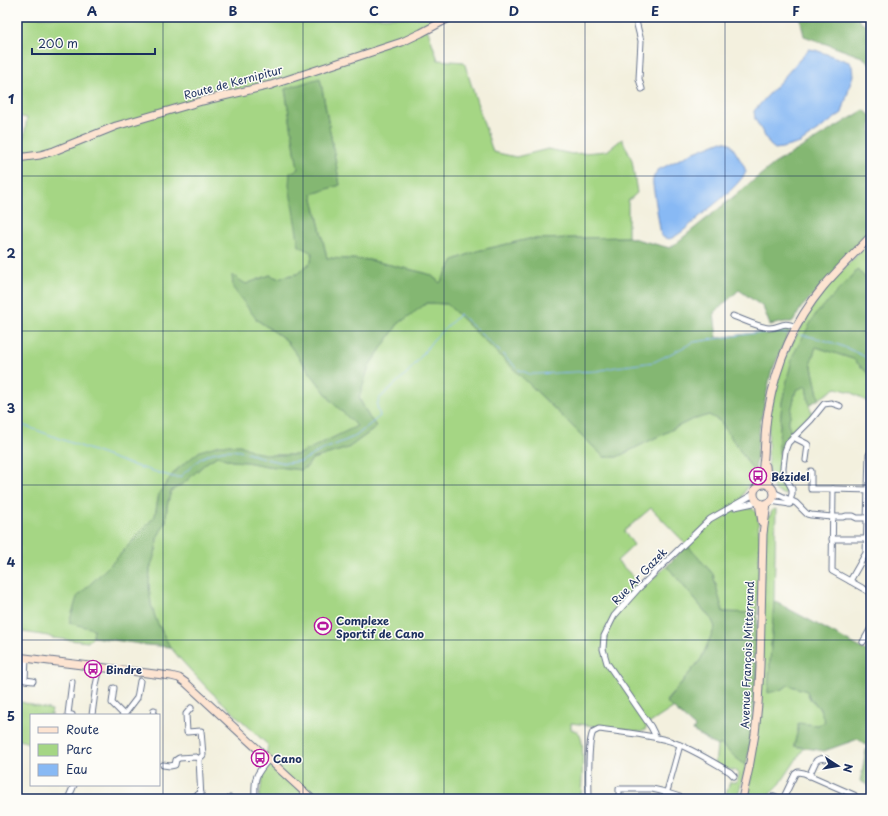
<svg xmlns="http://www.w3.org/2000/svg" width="888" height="816" font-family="'Playpen Sans',sans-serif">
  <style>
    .green { fill: #a5d684; stroke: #608271 }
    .forest { fill: #84b772; stroke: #507368 }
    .water { fill: #88b9f4; stroke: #5274a9 }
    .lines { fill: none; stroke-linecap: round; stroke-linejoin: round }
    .stream { stroke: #88b9f4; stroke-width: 1 }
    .street-casing { stroke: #67738b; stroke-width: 7 }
    .secondary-casing { stroke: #67738b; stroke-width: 9 }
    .street { stroke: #fff; stroke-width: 5 }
    .secondary { stroke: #fde4d1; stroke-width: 7 }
    .grid { fill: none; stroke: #1b2f5e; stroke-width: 1; stroke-opacity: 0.55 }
    .labels { text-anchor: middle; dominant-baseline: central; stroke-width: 3; stroke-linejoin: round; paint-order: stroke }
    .street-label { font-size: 11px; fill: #1b2f5e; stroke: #fdfcf7 }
    .poi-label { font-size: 11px; font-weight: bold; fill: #1b2f5e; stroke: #fdfcf7; text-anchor: start }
    .neatline { fill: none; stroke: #1b2f5e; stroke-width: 1.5 }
    .grid-label { font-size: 13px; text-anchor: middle; font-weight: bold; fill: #1b2f5e }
  </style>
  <rect width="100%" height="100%" fill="#fdfcf7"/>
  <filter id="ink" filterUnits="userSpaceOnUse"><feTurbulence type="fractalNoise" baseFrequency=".025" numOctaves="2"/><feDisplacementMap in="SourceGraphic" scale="8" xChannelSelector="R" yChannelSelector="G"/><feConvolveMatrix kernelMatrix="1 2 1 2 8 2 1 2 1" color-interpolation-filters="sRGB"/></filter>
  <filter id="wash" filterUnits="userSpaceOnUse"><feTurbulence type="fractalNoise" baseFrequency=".012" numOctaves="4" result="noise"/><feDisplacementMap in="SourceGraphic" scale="16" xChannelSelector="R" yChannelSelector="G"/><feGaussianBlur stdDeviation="0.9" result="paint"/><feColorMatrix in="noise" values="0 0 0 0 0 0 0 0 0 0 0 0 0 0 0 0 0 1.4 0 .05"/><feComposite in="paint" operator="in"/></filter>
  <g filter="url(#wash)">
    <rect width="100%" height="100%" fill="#f3f0de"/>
    <g class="green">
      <path d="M17,17H441L426,25L438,60L464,62L493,152L516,157L548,149L572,154L607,151L622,139L632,160L637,193L628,201V237L529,239L477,251L454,260L440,283L431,275L425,273L369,260L327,258L312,194L340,185L320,78L285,89L312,253L311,262L297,274L277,278L270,275L246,284L257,320L285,339L333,403L358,426L297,455H270L255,452L240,445L176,470L159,493L155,516L118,557L94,629L93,637L88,642L52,638L48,636L17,631L18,607H17V162H20L27,118L17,116Z"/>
      <path d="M871,241V284L857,270L793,355L782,402L779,439L780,471L787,489L785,495L776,491L770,482L768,460L769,417L774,389L786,355L809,312L829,284Z"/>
      <path d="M426,303L447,304L604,457H617L691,420L709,415L720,421L755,473L742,496L744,508L753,509L757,513L760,540L757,613L723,612L713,574L683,541L651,508L624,531L634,545L617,561L641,584L644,587L667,566L712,620L715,627L701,659L666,701L673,708L647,725L645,730L641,732L571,723V729C573,730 577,731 579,733C586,741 581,787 581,799H259L268,745L209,690L182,661L170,647L156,620L151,604L149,586L150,569L156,550L157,538L166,521L167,506L171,491L184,483L206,463L217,456L232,461L246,462L267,466L287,468L300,470L307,467L312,459L348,448L377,427L369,417L359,398L369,366L398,324Z"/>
      <path d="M816,347L853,359L871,376V404L851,392L836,388L819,399L811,362Z"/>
      <path d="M806,385L809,405L812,413L792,436L788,424L796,390Z"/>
      <path d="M776,509L774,601L768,692L783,689L788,685L807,691C810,702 812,699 818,707C821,711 823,717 825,722L818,725L798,729L794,746L804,748L780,784L770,794L757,795L753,799H746L751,778L753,759L766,523L768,516H770L772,510Z"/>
      <path d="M17,701L52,710L51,714L53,715H31V744L17,739Z"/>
      <path d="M720,744L746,766L737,799H724L730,782H737L739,774L736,771L715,766L717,746Z"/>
    </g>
    <g class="forest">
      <path d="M800,17H858L860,22L871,28V64L862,57L804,36Z"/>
      <path d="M320,78L340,185L312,194L327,258L369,260L425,273L431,275L440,283L454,260L477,251L529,239L628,237L670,248L774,164L864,110L871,116V232L801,308L793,322H785L770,325L763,307L739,290L714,313L717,338L791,328L771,373L760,424L755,473L720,421L709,415L691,420L617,457H604L447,304L427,303L398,324L369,366L359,398L369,417L377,427L348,448L312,459L307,467L300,470L287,468L267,466L246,462L232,461L217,456L206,463L184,483L171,491L167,506L166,521L157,538L156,550L150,569L149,586L151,604L156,620L170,647L147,645L93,637L94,629L69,623L77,597L118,557L155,516L159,493L176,470L200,451L219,445H240L255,452L270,455H297L357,426L333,403L285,339L257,320L233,288L232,275L246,284L270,275L277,278L297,274L311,262L312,253L299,246L289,185L290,173L298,169L285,89Z"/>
      <path d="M858,270L871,284V376L853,359L816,347L811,362L819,399L809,405L806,386L796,390L788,424L792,436L785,444L779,454V439L782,402L793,355L815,315Z"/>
      <path d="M687,545L713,574L723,612L757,613C757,631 758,650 757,668C756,701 753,734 746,766L720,744L717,746L693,731L695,727L666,702L701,659L715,627L712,620L667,566Z"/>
      <path d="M774,601L870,653L871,658V787L860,781L867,746L858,739L824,751L794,746L798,729V723L818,725L825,722L820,709L815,703L810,699L807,691L788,685L783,689L768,693Z"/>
    </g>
    <g class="water">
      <path d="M809,49L815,50L849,62L852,66L853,75L842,113L800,143L782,148L775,149L770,145L755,119L754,111Z"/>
      <path d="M722,141L730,143L744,166L746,172C736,189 714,204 699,217C691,224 682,233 672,238C668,240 665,238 661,236L653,185C652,179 654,175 658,170L692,153Z"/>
    </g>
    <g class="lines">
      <g class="stream">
        <path d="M800,335C825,338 849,348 871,360"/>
        <path d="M17,423L129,464L173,477H180L201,458L212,453L226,450L240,451L270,460L286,463L302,461L320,451L356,436L380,416L377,406L379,399L407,373L416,363L433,340L460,314L519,370L530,374H537L574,372L597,371L616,367L654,362L694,342L755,333H782L787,334"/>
      </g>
    </g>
  </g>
  <g filter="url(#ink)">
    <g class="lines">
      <defs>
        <g id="street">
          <path d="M635,17L641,41L639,79L642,89"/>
          <path d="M733,316C744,320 758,327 769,328C782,328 781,320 796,327"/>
          <path d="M793,437L807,444L808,445L806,460"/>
          <path d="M811,471V489H833"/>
          <path d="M871,490L833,489L832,571L850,581L871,593"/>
          <path d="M773,492L796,503L807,514L811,515L832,517H843L846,516H853L857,518H871"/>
          <path d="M770,501L790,504"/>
          <path d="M789,504L792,494V489L783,472V467L785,451L788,443L811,420L824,404L831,403L840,406"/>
          <path d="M735,507L758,502"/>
          <path d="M832,539H871"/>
          <path d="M850,581L866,553L869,455L871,451"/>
          <path d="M863,642L871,628"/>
          <path d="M26,658L25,680L33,681"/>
          <path d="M114,688L112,703L124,715"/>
          <path d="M191,708L186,714L187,732L201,731L203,755L199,759L201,799"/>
          <path d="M72,715L68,714L72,682"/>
          <path d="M92,715L96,685L100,667"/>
          <path d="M124,715L137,698L140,681"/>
          <path d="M153,715L154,710"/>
          <path d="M655,737L654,733L651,727L607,663L603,649L604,636L614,616L638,589L710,519L754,494"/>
          <path d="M163,765L170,766L175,765L176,760L179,758L196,757L199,759"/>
          <path d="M809,776L816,761C819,758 822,758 826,759"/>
          <path d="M774,796L781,799"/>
          <path d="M68,799L74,785"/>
          <path d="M189,799L201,793"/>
          <path d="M230,799V798"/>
          <path d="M255,799C254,778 255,775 269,759"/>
          <path d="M589,799C589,784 587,743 593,732L599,729C622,732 647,734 670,741C691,748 711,761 730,772L734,776"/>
          <path d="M619,799V789H652L661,791L686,799"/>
          <path d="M664,799L668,788L680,745"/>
          <path d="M783,799L795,774L798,772L804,773L854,795"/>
        </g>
        <g id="secondary">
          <path d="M17,158L40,155L54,151L116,126L202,101L271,85L402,42L421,33L451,17"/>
          <path d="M766,466L767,478L769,486"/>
          <circle cx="764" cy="494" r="10"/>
          <path d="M758,486C762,479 762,472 763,465C763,462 764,459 764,456C765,441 765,426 768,411C776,365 793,323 823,287C838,269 855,253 871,236"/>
          <path d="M759,503L762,522"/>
          <path d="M17,657L171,676L179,678L186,683L312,799"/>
          <path d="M742,799L749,768L755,734L758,704L760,666L763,534L767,503"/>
        </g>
      </defs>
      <use href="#street" class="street-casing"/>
      <use href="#secondary" class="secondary-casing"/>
      <use href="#street" class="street"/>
      <use href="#secondary" class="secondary"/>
    </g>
  </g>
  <path class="grid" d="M163,17V799M303,17V799M444,17V799M585,17V799M725,17V799M17,176H871M17,331H871M17,485H871M17,640H871"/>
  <defs>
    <symbol id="bus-ring" viewBox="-11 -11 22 22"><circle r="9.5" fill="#fdfcf7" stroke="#b5179e" stroke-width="1.5"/><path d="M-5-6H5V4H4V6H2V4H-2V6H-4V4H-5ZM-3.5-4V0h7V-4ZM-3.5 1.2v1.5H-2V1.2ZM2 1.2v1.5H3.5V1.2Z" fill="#b5179e"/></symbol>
    <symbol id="stadium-ring" viewBox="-11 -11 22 22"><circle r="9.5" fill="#fdfcf7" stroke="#b5179e" stroke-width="1.5"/><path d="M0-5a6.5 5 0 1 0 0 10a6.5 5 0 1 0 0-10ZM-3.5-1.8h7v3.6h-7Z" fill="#b5179e"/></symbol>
  </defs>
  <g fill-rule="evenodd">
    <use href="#bus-ring" x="748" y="466" width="20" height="20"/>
    <use href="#stadium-ring" x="313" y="616" width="20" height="20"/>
    <use href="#bus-ring" x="83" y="659" width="20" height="20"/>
    <use href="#bus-ring" x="250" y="748" width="20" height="20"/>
  </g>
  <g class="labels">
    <g class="street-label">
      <text transform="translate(233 82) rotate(-15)">Route de Kernipitur</text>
      <text transform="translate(639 576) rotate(-46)">Rue Ar Gazek</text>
      <text transform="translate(747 655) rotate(-88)">Avenue François Mitterrand</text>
    </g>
    <g class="poi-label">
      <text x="771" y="476">Bézidel</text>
      <text x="336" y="620">Complexe<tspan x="336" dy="13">Sportif de Cano</tspan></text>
      <text x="106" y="669">Bindre</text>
      <text x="273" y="758">Cano</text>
    </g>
  </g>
  <rect width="888" height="816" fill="none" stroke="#fdfcf7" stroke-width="44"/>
  <rect x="30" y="714" width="130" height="72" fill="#fdfcf7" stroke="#a3aaba"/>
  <rect x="38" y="727" width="20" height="6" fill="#fde4d1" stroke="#a3aaba"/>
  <text x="66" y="734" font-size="12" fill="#1b2f5e">Route</text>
  <rect x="38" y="744" width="20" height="12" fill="#a5d684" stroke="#a3aaba"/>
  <text x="66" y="754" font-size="12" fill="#1b2f5e">Parc</text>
  <rect x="38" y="764" width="20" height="12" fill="#88b9f4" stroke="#a3aaba"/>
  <text x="66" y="774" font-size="12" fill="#1b2f5e">Eau</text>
  <g transform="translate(838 766) rotate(102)" stroke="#fdfcf7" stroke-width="3" paint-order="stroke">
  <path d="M0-3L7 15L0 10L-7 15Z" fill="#1b2f5e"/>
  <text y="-6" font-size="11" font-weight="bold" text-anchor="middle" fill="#1b2f5e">N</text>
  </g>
  <path d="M32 48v6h123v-6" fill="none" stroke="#1b2f5e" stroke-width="2"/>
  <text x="38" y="48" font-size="12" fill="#1b2f5e" stroke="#fdfcf7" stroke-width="3" paint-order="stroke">200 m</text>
  <rect x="22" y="22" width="844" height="772" class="neatline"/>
  <g class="grid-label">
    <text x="92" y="16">A</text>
    <text x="233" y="16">B</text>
    <text x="374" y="16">C</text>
    <text x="514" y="16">D</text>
    <text x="655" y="16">E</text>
    <text x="796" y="16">F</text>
    <text x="11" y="104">1</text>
    <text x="11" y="258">2</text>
    <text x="11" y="413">3</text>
    <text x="11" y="567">4</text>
    <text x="11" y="721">5</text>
  </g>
</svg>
